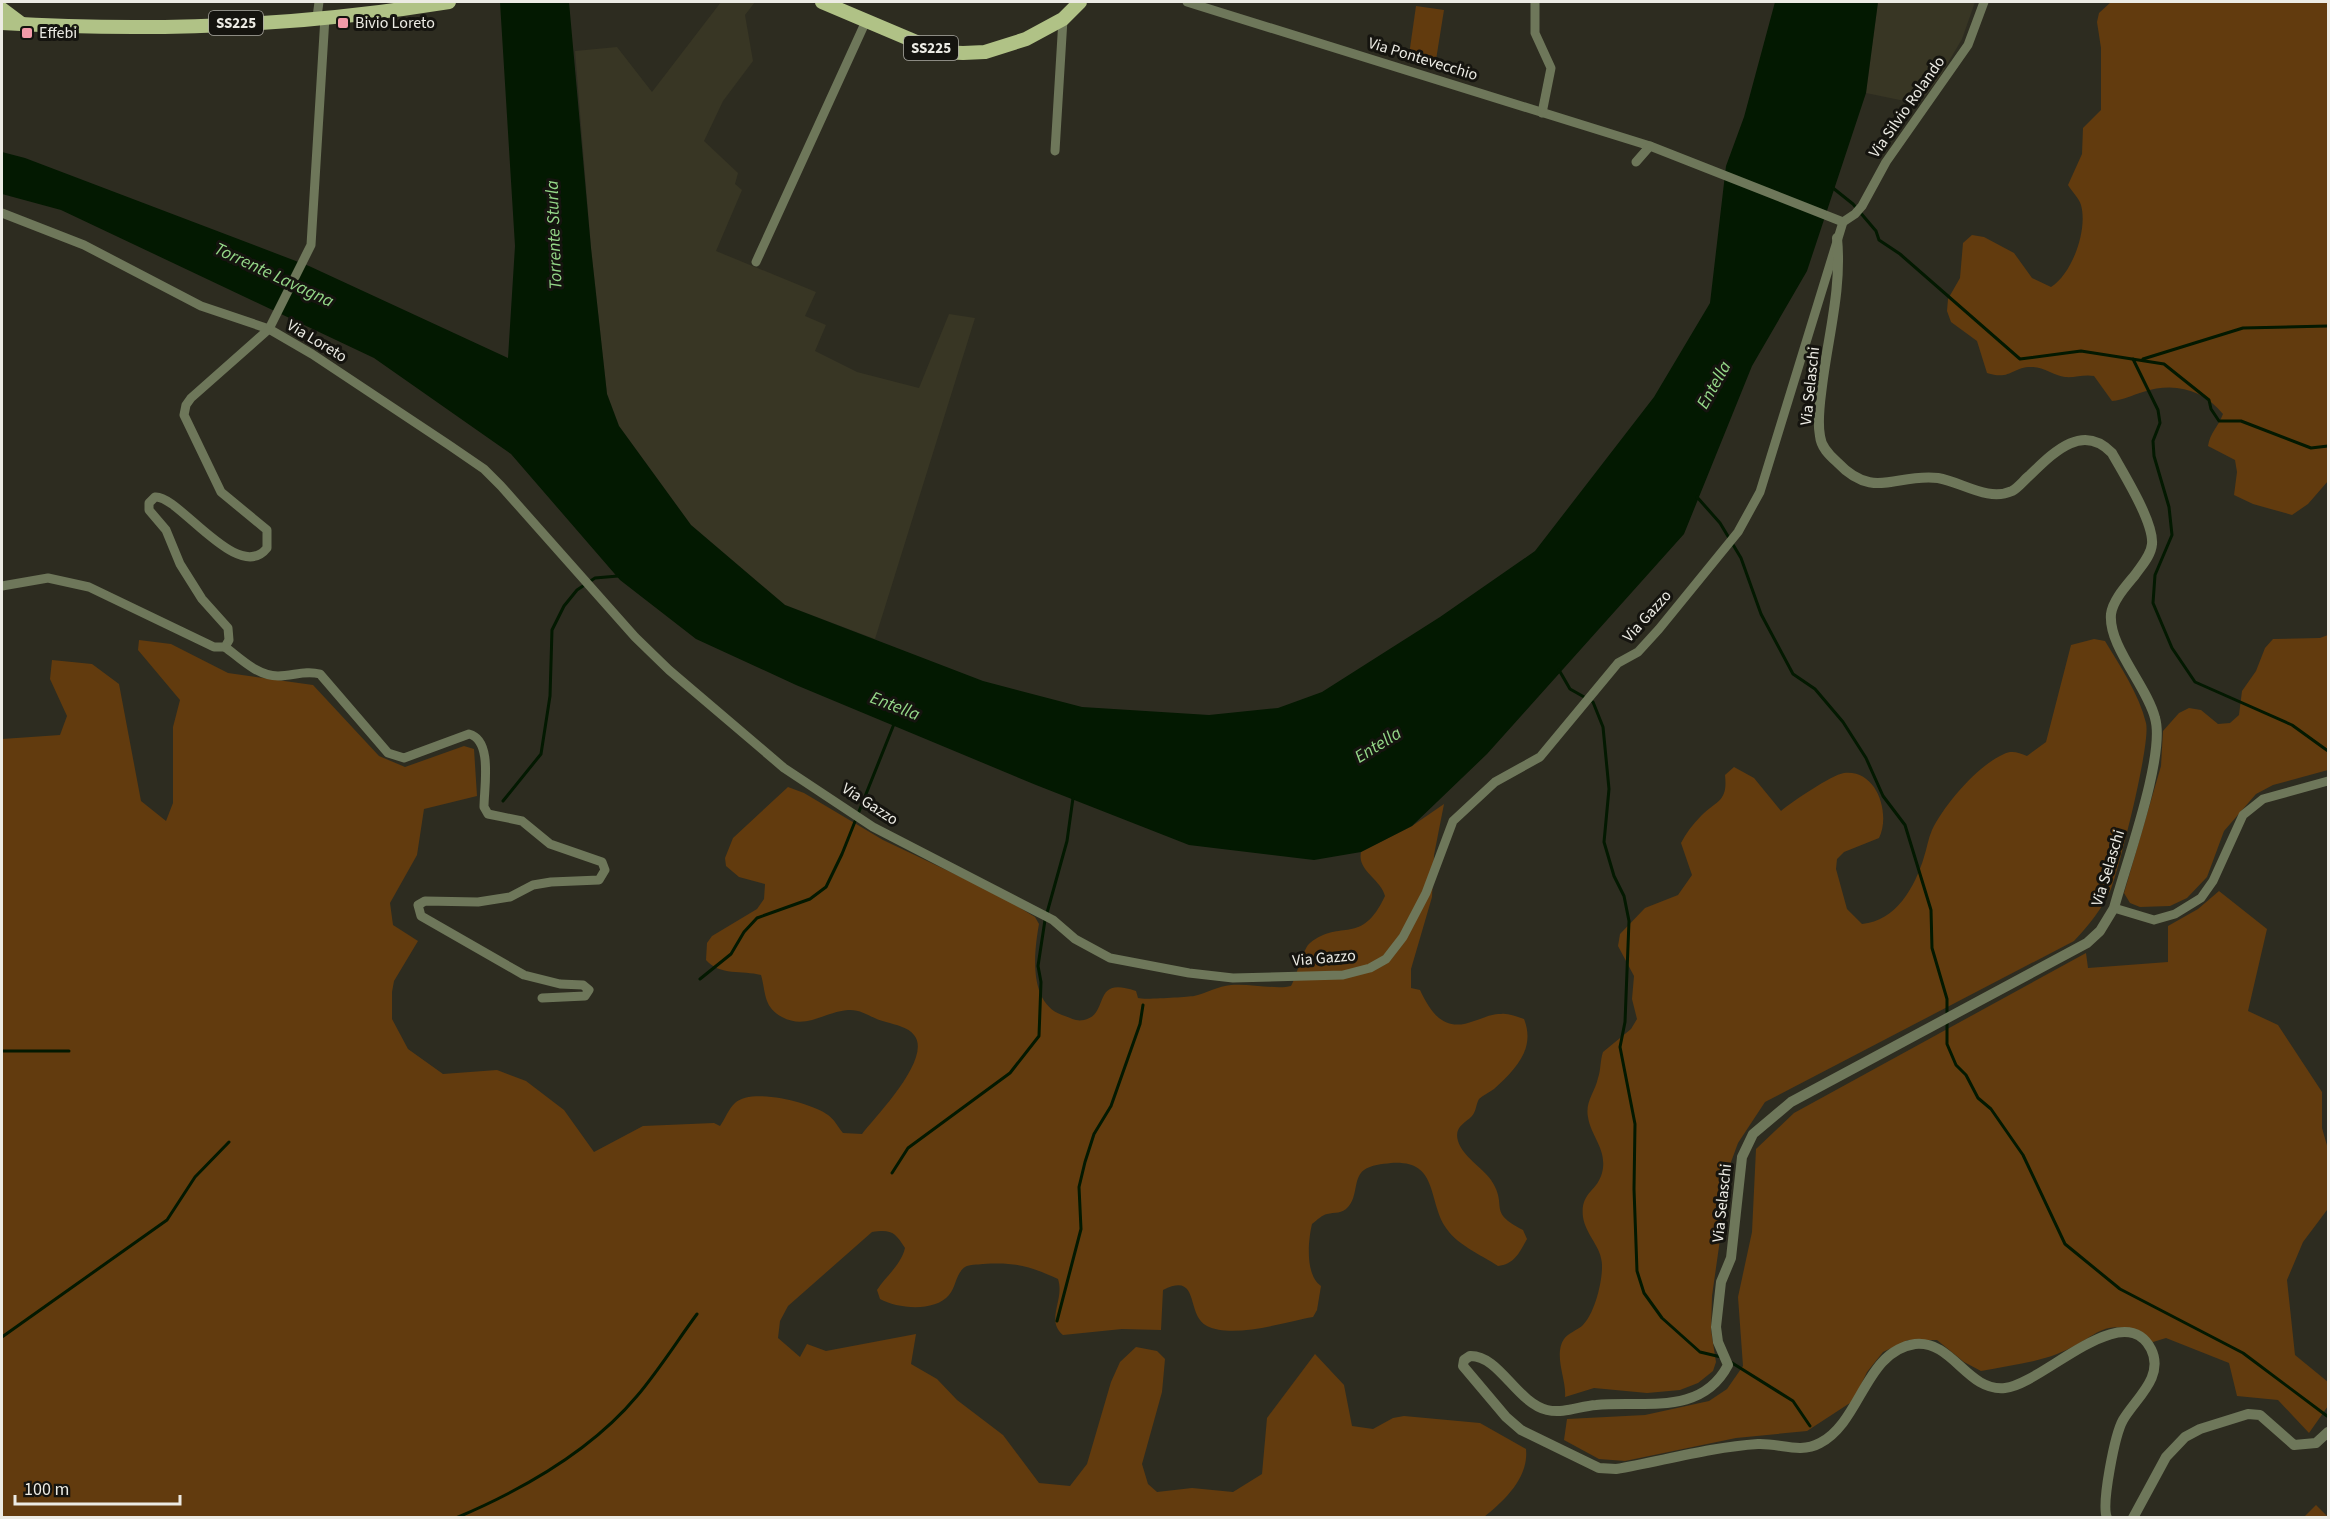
<svg xmlns="http://www.w3.org/2000/svg" width="2330" height="1519" font-family="'Source Sans 3',sans-serif">
  <style>
    .built { fill: #383624 }
    .green { fill: #623b0e }
    .water { fill: #031901 }
    .lines { fill: none; stroke-linecap: round; stroke-linejoin: round }
    .stream { stroke: #031901; stroke-width: 3 }
    .minor { stroke: #6e775a; stroke-width: 9 }
    .tertiary { stroke: #6e775a; stroke-width: 10 }
    .primary { stroke: #b0c286; stroke-width: 14 }
    .poi-dot { fill: #f39aa9; stroke: #15140f; stroke-width: 2 }
    .labels { text-anchor: middle; dominant-baseline: central; stroke-width: 6; stroke-linejoin: round; paint-order: stroke }
    .shield { fill: #15140f; stroke: #acaaa4; stroke-width: 1.5 }
    .shield-label { font-size: 15px; font-weight: bold; fill: #ecebe4 }
    .poi-label { font-size: 16px; fill: #ecebe4; stroke: #15140f; text-anchor: start }
    .street-label { font-size: 16px; fill: #ecebe4; stroke: #15140f }
    .water-label { font-size: 18px; font-style: italic; fill: #95d889; stroke: #15140f }
  </style>
  <rect width="100%" height="100%" fill="#2d2c20"/>
  <g class="built">
    <path d="M721,2H755L745,15L753,61L723,101L704,141L738,173L735,184L742,190L716,251L816,292L805,316L826,325L815,351L857,372L919,388L949,314L975,318L875,639L785,605L691,525L619,426L607,394L591,248L575,51L617,47L652,92Z"/>
    <path d="M1878,2H1975L1962,39L1939,78L1919,104L1866,93Z"/>
  </g>
  <g class="green">
    <path d="M2111,2H2328V481L2308,504L2292,515L2253,504L2234,495L2237,472L2235,460L2208,446C2210,433 2218,427 2223,414C2202,389 2174,382 2143,392C2132,395 2124,400 2112,401L2094,376C2084,374 2075,378 2065,377C2055,376 2044,367 2033,367C2012,366 2011,381 1987,373L1977,341L1951,322L1947,311L1948,299L1960,278L1963,243L1972,235L1984,237L2014,253L2032,278L2051,287C2072,274 2088,230 2081,205C2079,198 2072,192 2068,185L2082,154L2083,128L2101,110V48L2097,22L2099,13Z"/>
    <path d="M1416,6L1444,10L1435,66L1408,62Z"/>
    <path d="M2328,635V770L2273,785L2256,794L2224,831L2207,877L2187,898L2170,906L2140,907L2130,903L2124,893L2161,766L2163,731L2179,713L2189,708L2201,710L2218,724L2230,723L2239,715L2242,691L2256,671L2265,648L2273,639L2320,638Z"/>
    <path d="M2094,639L2105,641C2120,666 2139,694 2146,723C2151,743 2120,865 2111,889C2103,908 2088,926 2074,941L1765,1102L1738,1143L1731,1162L1712,1296L1711,1330L1716,1362L1713,1371L1698,1383L1680,1390L1647,1393L1594,1388L1565,1397C1567,1381 1553,1355 1564,1339C1567,1334 1577,1330 1582,1326C1594,1315 1602,1284 1602,1267C1603,1248 1586,1236 1583,1217C1580,1192 1597,1192 1602,1173C1608,1150 1591,1137 1588,1117C1585,1102 1595,1092 1598,1078C1601,1069 1600,1061 1603,1052L1631,1029L1637,1019L1632,999L1634,976L1618,946L1620,934L1645,908L1678,895L1692,875L1681,843C1686,833 1693,824 1701,816C1717,800 1728,802 1725,775L1734,767L1754,778L1781,811C1792,802 1831,775 1844,773C1877,769 1891,814 1879,838L1844,852L1837,859L1836,869L1847,909L1862,924C1896,921 1915,887 1924,857C1927,848 1928,839 1932,830C1944,805 1978,765 2004,754C2012,750 2019,753 2027,756L2046,742L2071,645Z"/>
    <path d="M139,640L171,644L228,673L313,685L379,756L405,767L464,746L474,749L477,796L424,809L417,855L390,903L393,925L418,941L394,981L392,992V1019L408,1049L443,1074L497,1070L526,1081L564,1110L594,1152L643,1126L714,1123L720,1126C725,1119 729,1108 735,1103C752,1087 812,1103 828,1115C834,1119 838,1127 843,1133L862,1134C876,1116 933,1058 914,1035C908,1027 896,1025 886,1022C872,1019 863,1009 848,1010C824,1012 806,1030 782,1017C763,1007 766,992 761,975C742,970 720,976 706,960L707,943L712,936L757,909L764,899L765,884L739,877L726,866L725,858L733,838L788,787L804,793L883,840L999,895L1035,917L1039,924C1034,952 1028,1003 1062,1015C1070,1017 1075,1022 1084,1020C1111,1014 1090,975 1136,991L1138,998C1144,1000 1186,997 1194,996C1207,993 1218,986 1231,985C1249,983 1277,990 1291,986C1297,976 1303,948 1310,943C1341,918 1361,947 1385,896C1381,879 1357,871 1361,852L1412,826L1444,804L1434,855L1432,897L1411,969V988L1420,990C1431,1013 1444,1033 1474,1021C1484,1018 1490,1014 1501,1014C1509,1013 1517,1017 1524,1019C1536,1049 1515,1070 1494,1089C1490,1092 1483,1095 1479,1099C1476,1104 1476,1112 1472,1116C1464,1124 1454,1127 1458,1141C1463,1157 1482,1167 1491,1180C1509,1207 1486,1211 1523,1230L1527,1239C1520,1252 1514,1265 1498,1266C1480,1254 1456,1245 1444,1225C1428,1196 1437,1160 1391,1163C1382,1164 1371,1165 1364,1170C1353,1178 1358,1197 1348,1207C1342,1214 1335,1212 1327,1214C1322,1215 1317,1220 1312,1224C1308,1241 1305,1275 1321,1286L1317,1310L1313,1317C1285,1322 1233,1339 1207,1326C1185,1315 1201,1271 1163,1290L1161,1330L1122,1329L1063,1335C1045,1320 1065,1300 1058,1279C1029,1266 1016,1262 983,1264C977,1265 970,1264 965,1267C956,1273 956,1287 949,1295C935,1312 898,1309 880,1299L877,1290C886,1276 901,1265 905,1248C895,1232 891,1229 872,1232L788,1306L780,1321L778,1338L800,1357L807,1344L826,1351L916,1334L911,1364L937,1379L957,1400L1003,1435L1039,1483L1070,1486L1087,1464L1111,1382L1120,1362L1136,1347L1157,1351L1165,1359L1162,1392L1142,1464L1148,1484L1157,1492L1192,1488L1233,1492L1262,1474L1267,1418L1315,1354L1344,1385L1352,1426L1373,1429L1393,1418L1404,1416L1480,1423L1526,1449C1529,1478 1504,1501 1484,1517L2,1518V739L60,735L67,716L50,679L52,660L92,664L119,684L141,801L166,821L173,803V727L180,700L138,650Z"/>
    <path d="M2219,891L2267,929L2248,1011L2278,1025L2322,1092V1128L2328,1149V1203L2327,1210L2303,1242L2287,1280L2295,1355L2328,1382V1406L2309,1433L2278,1400L2237,1396L2229,1363L2166,1338L2153,1342C2104,1310 2100,1338 2057,1354C2034,1363 2005,1366 1981,1371L1964,1362L1937,1340H1908L1883,1352L1867,1372L1853,1401L1807,1431L1736,1438L1625,1461L1599,1459L1564,1440L1567,1419L1645,1415L1709,1401L1727,1389L1743,1366L1738,1297L1752,1232L1756,1149L1794,1113L2086,953L2088,968L2168,962V926L2198,909Z"/>
    <path d="M2316,1505L2328,1517H2304Z"/>
  </g>
  <path class="water" d="M500,2H569L591,248L607,394L619,426L691,525L785,605L983,681L1082,707L1209,715L1278,708L1322,692L1440,617L1535,551L1654,397L1710,303L1726,166L1744,117L1775,2H1878L1866,93L1807,271L1752,366L1684,534L1487,754L1412,826L1361,852L1314,860L1189,845L1036,785L796,685L696,639L620,580L511,454L374,358L61,210L2,194V152L25,158L309,266L508,358L515,246Z"/>
  <g class="lines">
    <g class="stream">
      <path d="M1833,188L1853,204L1876,231L1879,240L1900,254L2020,359L2081,351L2164,364L2209,400L2211,409L2219,421H2241L2311,448L2328,446"/>
      <path d="M2133,359L2158,410L2160,423L2153,441L2154,456L2169,507L2172,535L2155,575L2153,603L2172,648L2195,682L2292,725L2328,751"/>
      <path d="M2143,359L2243,328L2328,326"/>
      <path d="M1697,497L1720,523L1741,558L1761,614L1793,674L1815,689L1843,722L1866,758L1883,796L1905,825L1931,910L1932,948L1947,999V1015"/>
      <path d="M1559,670L1570,689L1593,702L1603,727L1609,789L1604,842L1614,876L1624,896L1629,921L1625,1022L1620,1047L1635,1124L1634,1189L1637,1271L1644,1293L1662,1318L1700,1352L1721,1357"/>
      <path d="M503,801L541,754L550,696L552,630L564,606L577,590L595,578L618,576"/>
      <path d="M700,979L731,954L744,932L757,918L810,899L826,887L842,854L894,724"/>
      <path d="M1947,1022V1044L1956,1065L1966,1075L1978,1098L1991,1109L2023,1155L2065,1244L2120,1289L2243,1353L2327,1416"/>
      <path d="M2,1051H69"/>
      <path d="M892,1173L908,1148L1010,1073L1039,1036L1041,982L1038,966L1045,920L1067,841L1073,798"/>
      <path d="M1057,1321L1081,1229L1079,1187L1085,1162L1094,1134L1111,1106L1140,1024L1143,1005"/>
      <path d="M2,1337L167,1220L195,1177L229,1142"/>
      <path d="M1729,1361L1793,1401L1810,1426"/>
      <path d="M456,1518C522,1490 591,1451 637,1396C659,1370 677,1341 697,1314"/>
    </g>
    <g class="minor">
      <path d="M1187,2L1650,146"/>
      <path d="M1535,2V33L1551,68L1542,113"/>
      <path d="M317,17L319,2"/>
      <path d="M1055,151L1063,19"/>
      <path d="M2,213L84,245L201,306L269,329L312,354L449,445L484,469L501,486L635,637L669,670L784,768L873,827L1053,920L1075,939L1110,958L1189,973L1233,978L1343,975L1370,968L1386,959L1403,937L1426,893L1453,821L1495,782L1540,757L1618,663L1638,652L1659,629L1738,532L1760,492L1843,222L1650,146L1636,162"/>
      <path d="M1843,222L1855,214L1862,206L1886,162L1968,45L1984,2"/>
      <path d="M756,262L866,21"/>
      <path d="M2,586L48,578L89,587L214,647H225L229,640L228,628L202,599L180,564L166,530L149,510V503L155,497C178,494 238,585 267,548V530L221,492L184,415L186,405L191,398L269,329L311,245L325,17"/>
      <path d="M225,647C240,658 257,676 278,676C293,676 305,670 320,674L388,753L404,758L469,734C493,740 484,787 484,807L488,814L522,821L550,844L602,862L605,870L599,880L551,882L533,885L510,897L478,902L425,901L418,905L421,916L524,975L560,984L583,985L589,990L585,996L542,998"/>
      <path d="M2114,908L2154,920L2175,914L2201,898L2213,881L2243,815L2263,799L2328,781"/>
    </g>
    <g class="tertiary">
      <path d="M1837,238C1842,289 1828,336 1822,386C1820,402 1817,420 1820,436C1821,447 1829,455 1837,462C1874,501 1895,473 1938,478C1962,482 1988,502 2012,491C2018,488 2024,480 2029,476C2053,453 2082,422 2112,453C2123,473 2154,522 2152,544C2151,556 2141,566 2135,575C2126,586 2113,600 2111,614C2108,646 2147,686 2155,718C2166,755 2125,866 2114,908L2100,931L2087,943L1791,1102L1753,1134L1742,1157L1731,1258L1721,1282L1716,1327L1718,1342L1728,1365C1701,1417 1643,1400 1596,1405C1580,1406 1564,1414 1547,1410C1516,1402 1499,1355 1470,1356L1464,1360L1463,1366L1506,1417L1521,1430L1599,1468L1616,1469C1662,1461 1711,1447 1758,1444C1780,1443 1800,1454 1820,1443C1861,1422 1865,1351 1915,1344C1953,1340 1967,1392 2005,1388C2043,1384 2123,1296 2151,1349C2165,1377 2135,1399 2123,1420C2115,1434 2101,1504 2107,1518"/>
      <path d="M2133,1518L2166,1457L2185,1437L2200,1429L2248,1414L2260,1415L2294,1445L2316,1443L2328,1432"/>
    </g>
    <g class="primary">
      <path d="M822,2L940,52L963,53L985,52L1026,39L1063,19L1080,2"/>
      <path d="M2,9L22,24"/>
      <path d="M2,23C150,32 302,26 449,2"/>
    </g>
  </g>
  <g class="poi-dot">
    <rect x="337" y="17" width="12" height="12" rx="3"/>
    <rect x="21" y="27" width="12" height="12" rx="3"/>
  </g>
  <g class="labels">
    <g class="shield">
      <rect x="209" y="11" width="54" height="24" rx="4.5"/>
      <rect x="904" y="36" width="54" height="24" rx="4.5"/>
    </g>
    <g class="shield-label">
      <text x="236" y="23">SS225</text>
      <text x="931" y="48">SS225</text>
    </g>
    <g class="poi-label">
      <text x="355" y="23">Bivio Loreto</text>
      <text x="39" y="33">Effebi</text>
    </g>
    <g class="street-label">
      <text transform="translate(1423 59) rotate(17)">Via Pontevecchio</text>
      <text transform="translate(1907 107) rotate(-55)">Via Silvio Rolando</text>
      <text transform="translate(317 341) rotate(31)">Via Loreto</text>
      <text transform="translate(1810 386) rotate(-84)">Via Selaschi</text>
      <text transform="translate(1647 616) rotate(-48)">Via Gazzo</text>
      <text transform="translate(870 804) rotate(33)">Via Gazzo</text>
      <text transform="translate(2108 868) rotate(-73)">Via Selaschi</text>
      <text transform="translate(1324 958) rotate(-5)">Via Gazzo</text>
      <text transform="translate(1722 1203) rotate(-84)">Via Selaschi</text>
    </g>
    <g class="water-label">
      <text transform="translate(554 235) rotate(-92)">Torrente Sturla</text>
      <text transform="translate(274 275) rotate(25)">Torrente Lavagna</text>
      <text transform="translate(1714 385) rotate(-61)">Entella</text>
      <text transform="translate(895 706) rotate(21)">Entella</text>
      <text transform="translate(1378 745) rotate(-32)">Entella</text>
    </g>
  </g>
  <rect width="2330" height="1519" fill="none" stroke="#ecebe4" stroke-width="6"/>
  <path d="M15 1495v9h165v-9" fill="none" stroke="#ecebe4" stroke-width="3"/>
  <text x="24" y="1495" font-size="18" fill="#ecebe4" stroke="#15140f" stroke-width="4.5" paint-order="stroke">100 m</text>
</svg>
